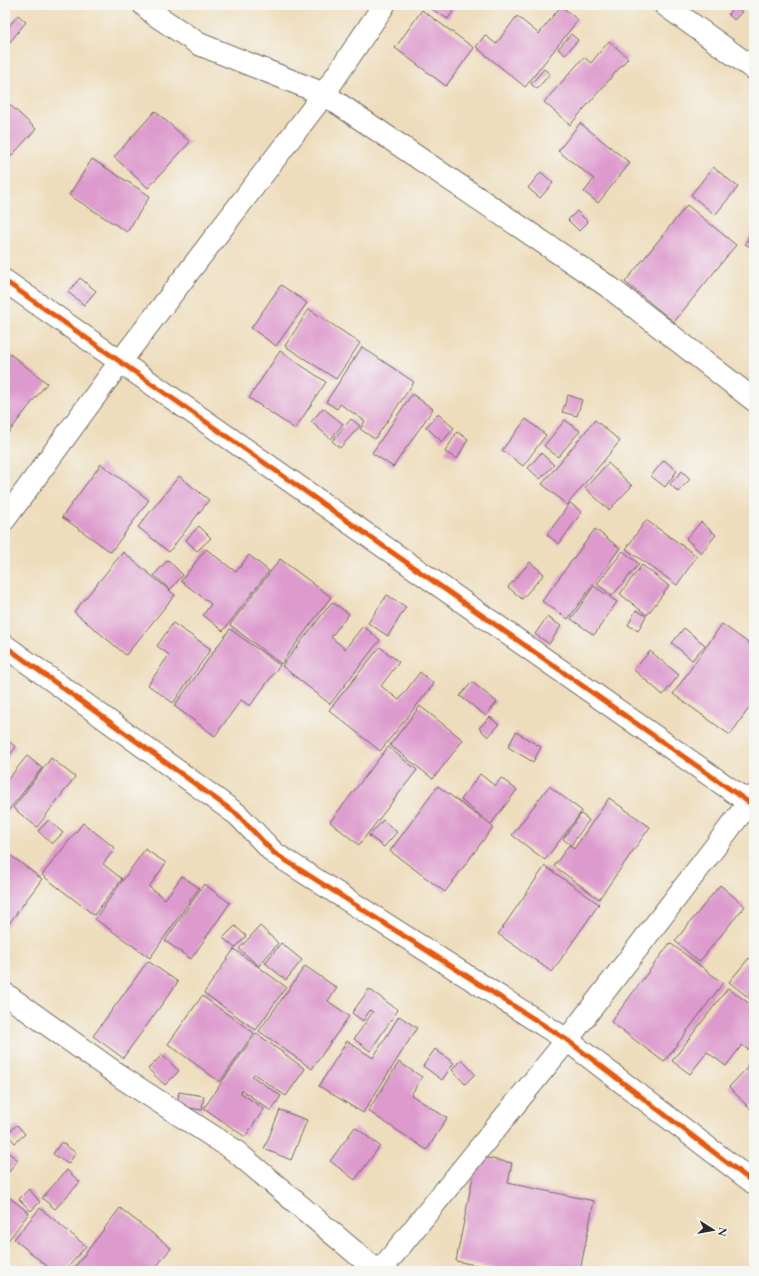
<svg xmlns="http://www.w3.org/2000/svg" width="759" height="1276" font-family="'EB Garamond',serif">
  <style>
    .building { fill: #dd9acd }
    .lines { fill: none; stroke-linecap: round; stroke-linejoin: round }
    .street-casing { stroke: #6f695e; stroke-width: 24 }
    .street { stroke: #fff; stroke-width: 22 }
    .cycleway-casing { stroke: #f6f6f2; stroke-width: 8 }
    .cycleway { stroke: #e8590c; stroke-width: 5 }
  </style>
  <rect width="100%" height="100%" fill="#f6f6f2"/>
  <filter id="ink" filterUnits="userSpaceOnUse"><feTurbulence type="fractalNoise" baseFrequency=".025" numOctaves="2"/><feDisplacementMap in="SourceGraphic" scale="8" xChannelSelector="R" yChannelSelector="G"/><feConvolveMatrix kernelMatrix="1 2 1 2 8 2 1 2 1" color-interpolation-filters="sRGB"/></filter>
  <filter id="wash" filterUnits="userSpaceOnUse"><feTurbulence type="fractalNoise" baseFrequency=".012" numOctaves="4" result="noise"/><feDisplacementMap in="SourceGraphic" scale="16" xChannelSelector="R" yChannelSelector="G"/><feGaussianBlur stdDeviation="0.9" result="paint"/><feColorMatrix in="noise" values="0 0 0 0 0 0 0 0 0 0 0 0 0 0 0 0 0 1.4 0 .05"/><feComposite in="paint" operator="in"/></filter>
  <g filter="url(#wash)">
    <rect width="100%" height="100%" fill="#eeddbc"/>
    <g id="blocks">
      <g class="building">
        <path d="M425,5H457L448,19Z"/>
        <path d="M561,6L578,20L525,87L476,47L485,35L496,44L517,16L539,34Z"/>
        <path d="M735,6L742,12L734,20L728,14Z"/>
        <path d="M422,10L474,48L446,86L395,48Z"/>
        <path d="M18,15L26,22L10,42L5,38V31Z"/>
        <path d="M571,34L578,40L565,55L558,49Z"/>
        <path d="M609,41L628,58L570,125L544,102L584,57L591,63Z"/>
        <path d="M544,69L550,74L537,89L531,84Z"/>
        <path d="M5,100L36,129L5,163Z"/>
        <path d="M155,111L190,142L148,188L114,157Z"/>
        <path d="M580,123L630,163L598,203L584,192L594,179L558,151Z"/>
        <path d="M92,159L150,196L127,232L69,195Z"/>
        <path d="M713,167L738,187L715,215L691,195Z"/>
        <path d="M541,172L553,183L540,198L528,188Z"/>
        <path d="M687,205L736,245L674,322L625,282Z"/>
        <path d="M577,211L588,222L579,231L568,220Z"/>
        <path d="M754,228V249L745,244Z"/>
        <path d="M80,278L96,291L84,305L68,292Z"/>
        <path d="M281,285L307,303L276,346L251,328Z"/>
        <path d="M309,309L360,343L336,379L285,346Z"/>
        <path d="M362,347L414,382L375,439L360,429L365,421L340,404L337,409L326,402Z"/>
        <path d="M5,350L47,383L5,437Z"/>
        <path d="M280,351L326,382L295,429L249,398Z"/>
        <path d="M412,394L433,409L393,467L372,453Z"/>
        <path d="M568,395L582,400L577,416L562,412Z"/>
        <path d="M323,408L343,424L331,439L311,422Z"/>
        <path d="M438,414L454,428L442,442L426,427Z"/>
        <path d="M351,419L360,426L340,448L332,441Z"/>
        <path d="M526,419L546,435L523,466L502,450Z"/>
        <path d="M565,420L580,431L558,457L544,446Z"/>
        <path d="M595,420L620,441L567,505L542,484Z"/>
        <path d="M457,432L468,439L457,459L445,452Z"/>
        <path d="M541,453L554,465L540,479L528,468Z"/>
        <path d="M664,460L677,471L665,487L651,476Z"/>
        <path d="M608,463L632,486L609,510L585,488Z"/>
        <path d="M101,464L149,500L111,552L62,517Z"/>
        <path d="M682,471L690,479L678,492L670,484Z"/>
        <path d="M179,476L209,500L169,552L138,527Z"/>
        <path d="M570,503L582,512L559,544L547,535Z"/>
        <path d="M646,520L697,556L677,585L626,549Z"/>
        <path d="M701,522L716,535L701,553L686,539Z"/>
        <path d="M199,526L211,538L197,551L186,540Z"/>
        <path d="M595,529L620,548L568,619L542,601Z"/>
        <path d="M206,549L236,572L249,555L269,571L223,631L203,615L211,604L181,581Z"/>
        <path d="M623,551L639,564L612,596L597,584Z"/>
        <path d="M123,552L175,595L126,655L74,612Z"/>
        <path d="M280,559L331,597L281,664L230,625Z"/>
        <path d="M168,560L183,575L170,590L154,575Z"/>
        <path d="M530,562L544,574L522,599L508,587Z"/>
        <path d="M642,565L669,586L647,615L620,594Z"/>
        <path d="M594,586L617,602L594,635L571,619Z"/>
        <path d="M387,595L406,607L388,636L368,623Z"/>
        <path d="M332,602L349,614L331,637L345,649L363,626L380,640L330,704L282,666Z"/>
        <path d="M636,610L646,616L638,631L628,625Z"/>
        <path d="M547,617L561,626L549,644L535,634Z"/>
        <path d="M173,623L211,649L173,703L148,685L169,655L157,646Z"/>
        <path d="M722,624L754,647V701L730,735L673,694Z"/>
        <path d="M684,628L705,645L692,660L672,643Z"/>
        <path d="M230,629L280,665L250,706L241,700L215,736L174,706Z"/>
        <path d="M380,647L399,662L381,686L399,700L420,672L434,684L380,751L329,710Z"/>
        <path d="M650,651L679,675L663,695L634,670Z"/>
        <path d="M472,682L497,702L486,716L460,696Z"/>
        <path d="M420,706L463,740L433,779L390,745Z"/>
        <path d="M490,717L499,725L488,737L479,728Z"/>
        <path d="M516,732L541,747L533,762L508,747Z"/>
        <path d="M5,738L16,747L5,761Z"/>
        <path d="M388,747L417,770L359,845L330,822Z"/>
        <path d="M27,756L42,768L5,815V783Z"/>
        <path d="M51,758L75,777L37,827L13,808Z"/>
        <path d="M480,774L495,786L501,778L517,790L491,824L461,800Z"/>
        <path d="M438,786L493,827L445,892L390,851Z"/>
        <path d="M549,786L582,811L545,860L512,835Z"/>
        <path d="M609,798L650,827L599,899L554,866L569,845L574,849Z"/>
        <path d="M581,814L589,820L571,845L563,839Z"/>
        <path d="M49,820L63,833L52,844L38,831Z"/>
        <path d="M383,820L397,832L384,847L369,836Z"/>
        <path d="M83,823L115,848L103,864L122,879L94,915L42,875Z"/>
        <path d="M145,849L166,863L149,887L165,899L182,876L199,888L150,958L95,919Z"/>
        <path d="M5,851L42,879L5,929Z"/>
        <path d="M545,866L599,904L552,972L498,934Z"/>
        <path d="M204,884L230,903L191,959L165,941Z"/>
        <path d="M720,885L745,906L699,962L675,941Z"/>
        <path d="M235,926L246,936L235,948L223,938Z"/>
        <path d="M260,926L278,943L259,966L239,949Z"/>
        <path d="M281,943L302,960L286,980L265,963Z"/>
        <path d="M670,943L723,983L664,1062L611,1022Z"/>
        <path d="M234,949L286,987L256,1030L204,993Z"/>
        <path d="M749,958L754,962V1002L729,982Z"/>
        <path d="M148,961L178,982L123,1058L93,1036Z"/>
        <path d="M305,966L337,988L328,1001L349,1016L312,1069L259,1031Z"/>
        <path d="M728,988L754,1007V1054L742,1045L726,1066L707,1052L690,1074L672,1061Z"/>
        <path d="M369,989L398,1010L370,1051L354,1039L373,1012L370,1010L363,1021L352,1013Z"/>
        <path d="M202,996L254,1033L220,1082L168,1044Z"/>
        <path d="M399,1016L417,1028L363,1113L319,1086L347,1041L373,1058Z"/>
        <path d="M256,1033L305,1069L286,1096L254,1074L252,1076L281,1096L271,1111L242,1090L241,1093L264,1109L245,1137L204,1108Z"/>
        <path d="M435,1049L454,1063L442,1080L423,1066Z"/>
        <path d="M162,1055L179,1071L165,1085L148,1069Z"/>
        <path d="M754,1058V1072L747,1066Z"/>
        <path d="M462,1060L475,1074L465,1084L452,1070Z"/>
        <path d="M399,1062L422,1077L411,1095L447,1118L427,1150L368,1111Z"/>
        <path d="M747,1068L754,1075V1105L750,1109L729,1087Z"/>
        <path d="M179,1092L204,1096L202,1110L177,1106Z"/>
        <path d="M280,1110L307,1120L291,1160L264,1149Z"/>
        <path d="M17,1125L25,1134L15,1143L7,1134Z"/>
        <path d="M355,1127L380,1146L355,1180L330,1161Z"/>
        <path d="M61,1142L76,1153L68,1164L53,1154Z"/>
        <path d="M5,1150L18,1160L5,1177Z"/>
        <path d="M477,1156L512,1163L508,1183L594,1201L580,1271H503L456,1261Z"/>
        <path d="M67,1170L80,1182L55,1209L42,1198Z"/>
        <path d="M29,1189L40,1202L31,1211L19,1199Z"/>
        <path d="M5,1194L29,1213L7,1242L5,1240Z"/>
        <path d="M40,1208L86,1246L65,1271H53L14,1239Z"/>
        <path d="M120,1208L171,1248L153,1271H72Z"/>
      </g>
    </g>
  </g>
  <g filter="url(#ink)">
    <use href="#blocks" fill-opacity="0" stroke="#6f695e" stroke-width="1"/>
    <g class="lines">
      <defs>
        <g id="street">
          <path d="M144,5L154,14L199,44L324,94L609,287L754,400"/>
          <path d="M665,5L754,69"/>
          <path d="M5,281L754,806"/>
          <path d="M5,519L120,362L324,94L384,5"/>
          <path d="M5,646L238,815L274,853L567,1040L754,1183"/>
          <path d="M5,994L124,1079L234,1150L377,1271"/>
          <path d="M380,1271L567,1040L754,796"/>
        </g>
      </defs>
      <use href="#street" class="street-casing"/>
      <use href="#street" class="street"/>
      <defs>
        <g id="cycleway">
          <path d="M5,281L754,806"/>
          <path d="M5,646L238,815L274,853L567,1040L754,1183"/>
        </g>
      </defs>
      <use href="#cycleway" class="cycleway-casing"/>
      <use href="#cycleway" class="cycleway"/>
    </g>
  </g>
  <rect width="759" height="1276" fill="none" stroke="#f6f6f2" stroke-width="20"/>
  <g transform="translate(713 1230) rotate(101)" stroke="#f6f6f2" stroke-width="3" paint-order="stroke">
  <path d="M0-3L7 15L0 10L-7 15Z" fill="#2b2b2b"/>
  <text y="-6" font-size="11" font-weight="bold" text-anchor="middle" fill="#2b2b2b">N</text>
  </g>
</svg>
